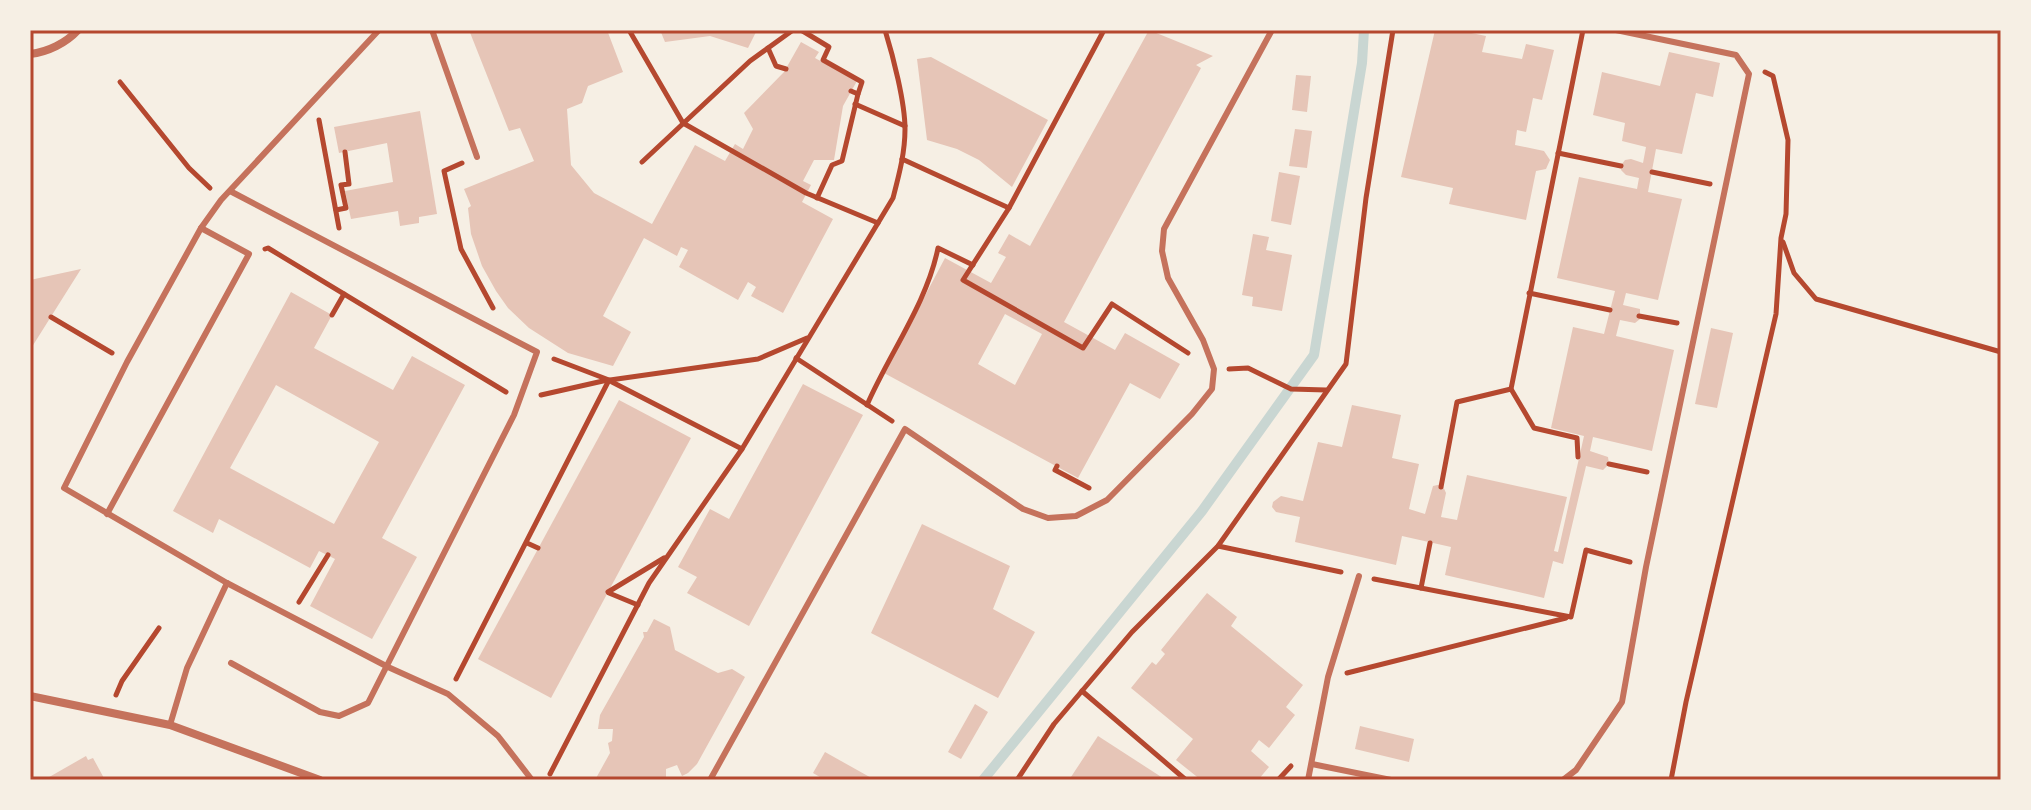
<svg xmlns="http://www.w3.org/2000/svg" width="2031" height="810" font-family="Roboto,sans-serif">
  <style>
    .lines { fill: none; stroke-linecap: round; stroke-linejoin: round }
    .stream { stroke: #c9d6d2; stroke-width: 10 }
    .building { fill: #e6c5b7; fill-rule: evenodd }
    .path { stroke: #b5482f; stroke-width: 5 }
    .service { stroke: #c5725c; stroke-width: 6 }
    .minor { stroke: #c5725c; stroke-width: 8 }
    .neatline { fill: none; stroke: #b5482f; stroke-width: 3 }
  </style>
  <rect width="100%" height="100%" fill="#f6efe4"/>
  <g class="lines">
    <path class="stream" d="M983,780L1202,511L1314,355L1362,63L1364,30"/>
  </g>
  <g class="building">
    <path d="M469,30H607L623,72L588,86L582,103L567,109L571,165L594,193L652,224L695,145L725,161L735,144L743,149L753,129L744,113L784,72L801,42L819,52L815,58L857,81L843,106L834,160H814L803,181L811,185L802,202L833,219L783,313L751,296L756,287L748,282L738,300L679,267L688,250L681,247L677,256L644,238L603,316L631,332L613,366L568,353L529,328L508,308L496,291L482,266L471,234L468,208L471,206L464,189L534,161L520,128L509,131Z"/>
    <path d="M660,30H757L748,48L710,36L665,42Z"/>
    <path d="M1149,30L1213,56L1196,65L1201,68L1064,322L1115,350L1125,333L1180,364L1160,399L1130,383L1078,478L884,373L945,258L991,283L1006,257L998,253L1009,234L1030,246ZM1005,314L1042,334L1015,385L978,364Z"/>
    <path d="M1435,30H1457L1486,36L1482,52L1522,59L1526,44L1554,50L1542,100L1533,98L1526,132L1517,130L1515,145L1544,151L1550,160L1546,169L1536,171L1526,220L1449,204L1453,188L1401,177Z"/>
    <path d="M1669,52L1720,63L1713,97L1696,93L1682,154L1656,149L1648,192L1682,199L1658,300L1626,293L1623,305L1640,309V319L1635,323L1620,320L1616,336L1674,350L1652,451L1593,437L1590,451L1608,457L1609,464L1603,470L1586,466L1563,564L1553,561L1544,598L1445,575L1451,547L1402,536L1396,565L1295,542L1300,517L1276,512L1272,507L1273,502L1281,496L1303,501L1318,442L1342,447L1352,405L1401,415L1392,458L1419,464L1409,509L1425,514L1433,486L1442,484L1446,493L1441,517L1457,520L1467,475L1567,497L1554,551L1558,552L1584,436L1551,428L1573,327L1604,334L1615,291L1557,278L1579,177L1637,189L1639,178L1626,175L1621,170L1622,164L1625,160L1631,159L1643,163L1646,147L1622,141L1625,123L1593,115L1602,72L1660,86Z"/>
    <path d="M931,57L1048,120L1012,187L979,160L957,149L927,140L917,59Z"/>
    <path d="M1296,75L1311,76L1307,112L1292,110Z"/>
    <path d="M420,111L437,214L419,217V223L400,226L398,211L351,219L345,191L393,182L387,143L339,153L334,127Z"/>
    <path d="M1295,129L1312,131L1307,168L1289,166Z"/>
    <path d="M1279,172L1300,176L1291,225L1271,221Z"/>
    <path d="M1253,234L1269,237L1266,250L1292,255L1282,311L1252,306L1253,297L1242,295Z"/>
    <path d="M81,269L69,288L30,350V280Z"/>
    <path d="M291,292L332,315L314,348L393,390L412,356L465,385L382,538L417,557L372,639L310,606L335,559L319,551L310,568L219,519L213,533L173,511ZM276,385L379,442L334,524L230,468Z"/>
    <path d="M1711,328L1733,333L1717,408L1695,404Z"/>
    <path d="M803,384L863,415L749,626L687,593L697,577L678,567L710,509L729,519Z"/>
    <path d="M619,400L691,438L551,698L478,659Z"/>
    <path d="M922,524L1010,566L993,609L1035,632L998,698L871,633Z"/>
    <path d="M1207,593L1237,617L1231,626L1303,685L1286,707L1295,715L1269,748L1259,740L1251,751L1269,767L1258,780H1201L1176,760L1193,739L1131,688L1152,662L1156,665L1165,654L1161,650Z"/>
    <path d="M654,619L670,627L675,650L718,673L732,669L745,677L697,764L688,773L682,776L677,765L666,769V780H595L610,753L608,743L612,741L613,729H598L600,715L644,637L643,632H647Z"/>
    <path d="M975,704L988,712L961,759L948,752Z"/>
    <path d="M1360,726L1414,739L1409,762L1355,749Z"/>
    <path d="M1098,736L1166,780H1069Z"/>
    <path d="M825,752L875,780H825L813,773Z"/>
    <path d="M86,756L88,760L93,758L105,780H44Z"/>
  </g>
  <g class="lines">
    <g class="path">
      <path d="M629,30L683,123L806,193L878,223"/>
      <path d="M801,30L829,47L823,60L862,82L858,94"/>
      <path d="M768,48L776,66L786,69"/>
      <path d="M120,82L189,168L210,188"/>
      <path d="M855,104L905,126"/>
      <path d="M319,120L339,228"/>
      <path d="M1558,153L1621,166"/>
      <path d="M902,159L1009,208L1104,30"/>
      <path d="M642,162L750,61L793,30"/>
      <path d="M462,163L444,171L461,249L493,308"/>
      <path d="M1652,172L1710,184"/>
      <path d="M817,198L832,165L842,161L858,94L851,91"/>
      <path d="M1009,208L963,280L1083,348L1112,304L1188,353"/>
      <path d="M336,210L346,208L341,185L349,184L345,152"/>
      <path d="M1783,242L1794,273L1816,299L2001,352"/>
      <path d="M265,249L268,248L506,392"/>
      <path d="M1529,293L1610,310"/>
      <path d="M332,315L344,294"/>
      <path d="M1639,316L1677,323"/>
      <path d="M51,317L112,353"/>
      <path d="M796,358L892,421"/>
      <path d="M1229,369L1248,368L1291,389L1326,390"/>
      <path d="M612,382L742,449"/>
      <path d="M541,395L603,381L758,359L807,338"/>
      <path d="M867,405C889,354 927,303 938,248L973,265"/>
      <path d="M1578,457L1577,438L1534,428L1511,389L1583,30"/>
      <path d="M1609,464L1647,472"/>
      <path d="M1057,466L1055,470L1089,488"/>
      <path d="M1441,487L1457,402L1511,389"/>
      <path d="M527,543L538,548"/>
      <path d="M1218,546L1341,572"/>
      <path d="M1374,579L1571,617L1586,550L1630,562"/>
      <path d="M1421,588L1430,543"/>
      <path d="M608,592L664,558"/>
      <path d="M609,593L638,605"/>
      <path d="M299,602L328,555"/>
      <path d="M1347,673L1566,618"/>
      <path d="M456,679L609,380L554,359"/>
      <path d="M1082,691L1186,780"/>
      <path d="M116,695L122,681L159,628"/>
      <path d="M550,774L649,583L742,449L893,198C899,175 905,153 905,129C905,102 893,56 885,30"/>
      <path d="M1017,780L1054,724L1132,632L1218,546L1346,364L1366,198L1393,30"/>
      <path d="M1278,780L1291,766"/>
      <path d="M1671,780L1686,702L1776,314L1781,238L1786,214L1788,140L1773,76L1765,72"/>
    </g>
    <g class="service">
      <path d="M379,30L221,200L201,228L127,362L64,488L227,583L388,667L448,694L498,736L532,780"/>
      <path d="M432,30L477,157"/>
      <path d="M230,191L537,352L514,415L368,703L339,716L320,712L231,663"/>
      <path d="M107,514L249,254L201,228"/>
      <path d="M170,725L187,668L227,583"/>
      <path d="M1312,764L1391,780"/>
      <path d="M710,780L905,429L1023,509L1048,518L1076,516L1107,500L1192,414L1212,389L1214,369L1203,340L1168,278L1162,251L1164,229L1272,30"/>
      <path d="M1308,780L1328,677L1359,576"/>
      <path d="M1563,780L1576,770L1622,702L1646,567L1749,74L1736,55L1616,30"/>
    </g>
    <g class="minor">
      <path d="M30,54C48,52 66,43 78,30"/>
      <path d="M30,696L170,725L320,780"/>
    </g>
  </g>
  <rect width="2031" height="810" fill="none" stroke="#f6efe4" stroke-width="64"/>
  <rect x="32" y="32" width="1967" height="746" class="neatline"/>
</svg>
